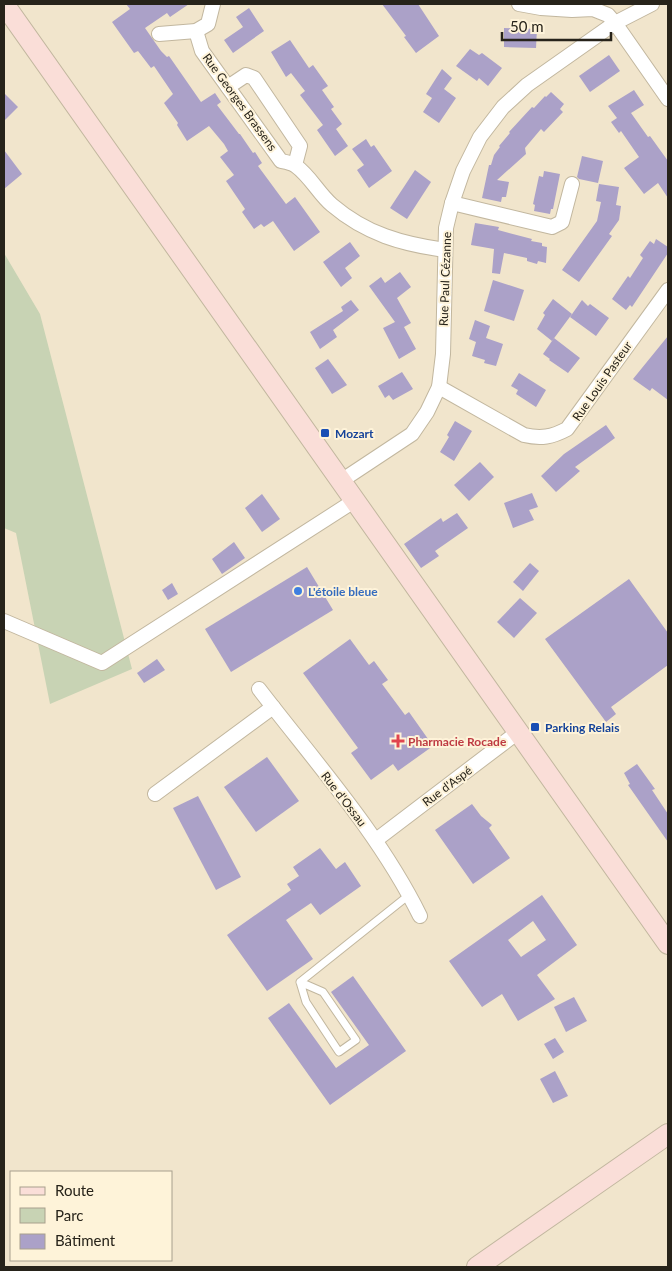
<svg xmlns="http://www.w3.org/2000/svg" width="672" height="1271" font-family="Lato,sans-serif">
  <style>
    .green { fill: #c8d3b4 }
    .building { fill: #aba1c8; fill-rule: evenodd }
    .lines { fill: none; stroke-linecap: round; stroke-linejoin: round }
    .lane-casing { stroke: #c2b79f; stroke-width: 9 }
    .street-casing { stroke: #c2b79f; stroke-width: 16 }
    .secondary-casing { stroke: #c2b79f; stroke-width: 22 }
    .lane { stroke: #fff; stroke-width: 7 }
    .street { stroke: #fff; stroke-width: 14 }
    .secondary { stroke: #faded8; stroke-width: 20 }
    .transit-dot { fill: #1a4fb4; stroke: #fef3d9; stroke-width: 2 }
    .shop-dot { fill: #3f7fe0; stroke: #fef3d9; stroke-width: 2 }
    .health-dot { fill: #e0444e; stroke: #fef3d9; stroke-width: 2 }
    .labels { text-anchor: middle; dominant-baseline: central; stroke-width: 4; stroke-linejoin: round; paint-order: stroke }
    .street-label { font-size: 12px; fill: #27231a; stroke: #fef3d9 }
    .transit-label { font-size: 12px; font-weight: bold; fill: #164399; stroke: #fef3d9; text-anchor: start }
    .shop-label { font-size: 12px; font-weight: bold; fill: #366cbe; stroke: #fef3d9; text-anchor: start }
    .health-label { font-size: 12px; font-weight: bold; fill: #be3a42; stroke: #fef3d9; text-anchor: start }
  </style>
  <rect width="100%" height="100%" fill="#f1e5cc"/>
  <path class="green" d="M4,253L40,314L132,669L50,704L16,533L4,528Z"/>
  <g class="building">
    <path d="M126,4H189L170,17L167,13L145,28L161,51L167,57L169,56L201,102L215,93L221,102L217,105L239,134H240L253,153L255,152L262,163L258,166L286,204L295,197L320,232L294,251L273,221L264,227L261,224L254,229L242,212L245,209L226,181L234,175L220,157L228,151L224,144L209,126L187,141L177,125L178,123L164,103L173,94L154,66L151,68L138,51L134,53L112,22L130,9Z"/>
    <path d="M382,4H418L439,36L416,53L404,37L406,36Z"/>
    <path d="M249,8L264,31L233,53L224,40L243,27L236,17Z"/>
    <path d="M504,28L537,29L536,48L504,47Z"/>
    <path d="M290,40L309,68L313,65L328,86L322,90L334,107L331,109L342,124L336,129L348,146L335,156L317,130L323,125L300,95L305,91L291,73L286,77L271,52Z"/>
    <path d="M470,49L479,55L482,53L502,68L488,86L479,78L477,81L456,66Z"/>
    <path d="M609,55L620,71L590,92L579,76Z"/>
    <path d="M442,69L452,78L444,89L456,98L439,123L423,112L432,98L426,94Z"/>
    <path d="M634,90L644,105L631,113L648,137L650,136L668,161V198L658,183L644,194L624,168L639,157L621,131L619,133L611,122L617,118L608,106Z"/>
    <path d="M551,92L564,104L560,109L563,112L544,132L541,129L525,148L526,154L497,180L509,182L506,197H502L501,202L482,198L489,165H491L494,155L500,147L499,146L510,133L509,132L532,107L534,108L545,96L546,97Z"/>
    <path d="M4,93L18,107L4,121Z"/>
    <path d="M366,139L371,147L374,145L392,171L369,188L357,170L364,165L352,149Z"/>
    <path d="M4,150L22,174L4,189Z"/>
    <path d="M582,156L603,161L598,183L579,179L577,177Z"/>
    <path d="M415,170L431,182L407,219L390,208Z"/>
    <path d="M544,171L560,174L553,209H551L550,214L534,211L535,205L533,204L539,176L543,177Z"/>
    <path d="M599,184L619,187L616,205L621,206L619,220L609,234L612,236L579,282L562,270L597,221L601,202L596,201Z"/>
    <path d="M475,223L499,227L498,230L532,239L531,241L542,243V246L547,247L546,263L538,261L537,264L527,261V258L504,253L500,274L492,273L494,249L471,245Z"/>
    <path d="M656,239L668,247V253L632,307L630,305L626,310L612,299L628,276L630,278L643,258L640,255L650,241L654,244Z"/>
    <path d="M350,242L360,256L345,268L352,278L341,287L323,262Z"/>
    <path d="M400,272L411,287L397,298L411,323L404,327L416,349L399,359L383,328L395,322L369,286L381,277L385,283Z"/>
    <path d="M493,280L524,290L514,321L484,311Z"/>
    <path d="M553,299L572,314L552,341L537,329L545,315L543,313Z"/>
    <path d="M351,300L359,310L333,330L337,337L320,349L310,332L343,311L341,307Z"/>
    <path d="M582,300L588,306L590,304L609,318L596,336L570,317Z"/>
    <path d="M475,320L490,326L486,338L503,344L496,366L484,363L485,360L472,356L476,342L469,339Z"/>
    <path d="M668,336V400L652,388L650,391L633,379Z"/>
    <path d="M554,338L580,358L568,373L549,360L550,359L543,354Z"/>
    <path d="M328,359L347,385L332,394L315,368Z"/>
    <path d="M402,372L413,389L393,400L389,395L385,398L378,386Z"/>
    <path d="M519,373L546,390L536,407L516,394L518,390L511,386Z"/>
    <path d="M455,421L472,431L454,461L440,452L449,437L447,435Z"/>
    <path d="M606,425L615,438L575,467L580,471L556,492L541,476L564,454Z"/>
    <path d="M480,462L494,477L469,501L454,485Z"/>
    <path d="M532,493L538,507L529,510L534,520L513,528L504,503Z"/>
    <path d="M262,494L280,519L262,532L245,508Z"/>
    <path d="M457,513L468,528L435,551L439,556L421,568L404,544L441,518L443,522Z"/>
    <path d="M234,542L245,558L222,574L212,559Z"/>
    <path d="M530,563L539,571L523,591L513,582Z"/>
    <path d="M307,567L333,610L231,672L205,629Z"/>
    <path d="M629,579L668,633V665L611,707L616,714L606,722L545,639Z"/>
    <path d="M172,583L178,594L168,600L162,590Z"/>
    <path d="M520,598L537,613L514,638L497,622Z"/>
    <path d="M350,639L369,665L374,661L388,680L382,684L405,715L409,712L433,746L398,771L393,764L371,780L351,753L358,748L303,673Z"/>
    <path d="M157,659L165,670L144,683L137,673Z"/>
    <path d="M267,757L299,801L256,832L224,787Z"/>
    <path d="M637,764L655,789L652,790L668,814V842L628,785L630,784L624,773Z"/>
    <path d="M198,796L241,877L216,890L173,808Z"/>
    <path d="M472,804L481,816L492,825L489,828L510,858L473,884L435,830Z"/>
    <path d="M320,848L336,869L345,862L361,886L320,915L311,903L286,920L313,959L267,991L227,935L291,890L287,884L299,876L293,867Z"/>
    <path d="M542,895L577,945L537,975L555,999L518,1021L502,994L482,1007L449,961ZM533,921L546,940L521,957L508,940Z"/>
    <path d="M353,976L406,1051L330,1105L268,1018L289,1003L336,1068L369,1045L331,992Z"/>
    <path d="M574,997L587,1021L566,1032L554,1007Z"/>
    <path d="M555,1038L564,1052L553,1059L544,1044Z"/>
    <path d="M555,1071L568,1096L553,1103L540,1079Z"/>
  </g>
  <g class="lines">
    <defs>
      <path id="lane" d="M300,982L323,992L356,1040L339,1052L306,1002L300,982L409,895"/>
      <g id="street">
        <path d="M519,4L541,8L572,10L593,9L608,15L615,23L668,99"/>
        <path d="M196,31L202,51L281,161C286,162 292,163 296,166C310,176 319,194 332,205C366,234 402,244 445,250"/>
        <path d="M159,34L196,31L208,24L213,4"/>
        <path d="M228,87L246,75L254,78L300,146L295,165"/>
        <path d="M452,203L552,227L562,222L572,184"/>
        <path d="M439,387L524,435C541,439 552,437 567,429L668,290"/>
        <path d="M341,481L412,434L427,412L439,387L443,354L446,228L452,203L463,171L480,137L503,107L527,85L615,23L652,4"/>
        <path d="M4,621L102,663L354,501"/>
        <path d="M259,689C315,762 379,833 420,916"/>
        <path d="M155,794L273,707"/>
        <path d="M376,840L518,732"/>
      </g>
      <g id="secondary">
        <path d="M4,4L668,944"/>
        <path d="M477,1267L668,1134"/>
      </g>
    </defs>
    <use href="#lane" class="lane-casing"/>
    <use href="#street" class="street-casing"/>
    <use href="#secondary" class="secondary-casing"/>
    <use href="#lane" class="lane"/>
    <use href="#street" class="street"/>
    <use href="#secondary" class="secondary"/>
  </g>
  <g class="transit-dot">
    <rect x="320" y="428" width="10" height="10" rx="2.5"/>
    <rect x="530" y="722" width="10" height="10" rx="2.5"/>
  </g>
  <circle class="shop-dot" cx="298" cy="591" r="5"/>
  <path class="health-dot" d="M395.5 733.5h5v5h5v5h-5v5h-5v-5h-5v-5h5z"/>
  <g class="labels">
    <g class="street-label">
      <text transform="translate(240 102) rotate(54)">Rue Georges Brassens</text>
      <text transform="translate(445 279) rotate(-88)">Rue Paul Cézanne</text>
      <text transform="translate(602 381) rotate(-55)">Rue Louis Pasteur</text>
      <text transform="translate(447 786) rotate(-37)">Rue d'Aspé</text>
      <text transform="translate(344 799) rotate(52)">Rue d'Ossau</text>
    </g>
    <g class="transit-label">
      <text x="335" y="433">Mozart</text>
      <text x="545" y="727">Parking Relais</text>
    </g>
    <g class="shop-label">
      <text x="308" y="591">L'étoile bleue</text>
    </g>
    <g class="health-label">
      <text x="408" y="741">Pharmacie Rocade</text>
    </g>
  </g>
  <rect width="672" height="1271" fill="none" stroke="#27231a" stroke-width="10"/>
  <rect x="10" y="1171" width="162" height="90" fill="#fef3d9" stroke="#a8a08d"/>
  <rect x="20" y="1187" width="25" height="8" fill="#faded8" stroke="#a8a08d"/>
  <text x="55" y="1196" font-size="15" fill="#27231a">Route</text>
  <rect x="20" y="1208" width="25" height="15" fill="#c8d3b4" stroke="#a8a08d"/>
  <text x="55" y="1221" font-size="15" fill="#27231a">Parc</text>
  <rect x="20" y="1234" width="25" height="15" fill="#aba1c8" stroke="#a8a08d"/>
  <text x="55" y="1246" font-size="15" fill="#27231a">Bâtiment</text>
  <path d="M502 32v8h109v-8" fill="none" stroke="#27231a" stroke-width="2.5"/>
  <text x="510" y="32" font-size="15" fill="#27231a" stroke="#fef3d9" stroke-width="4" paint-order="stroke">50 m</text>
</svg>
